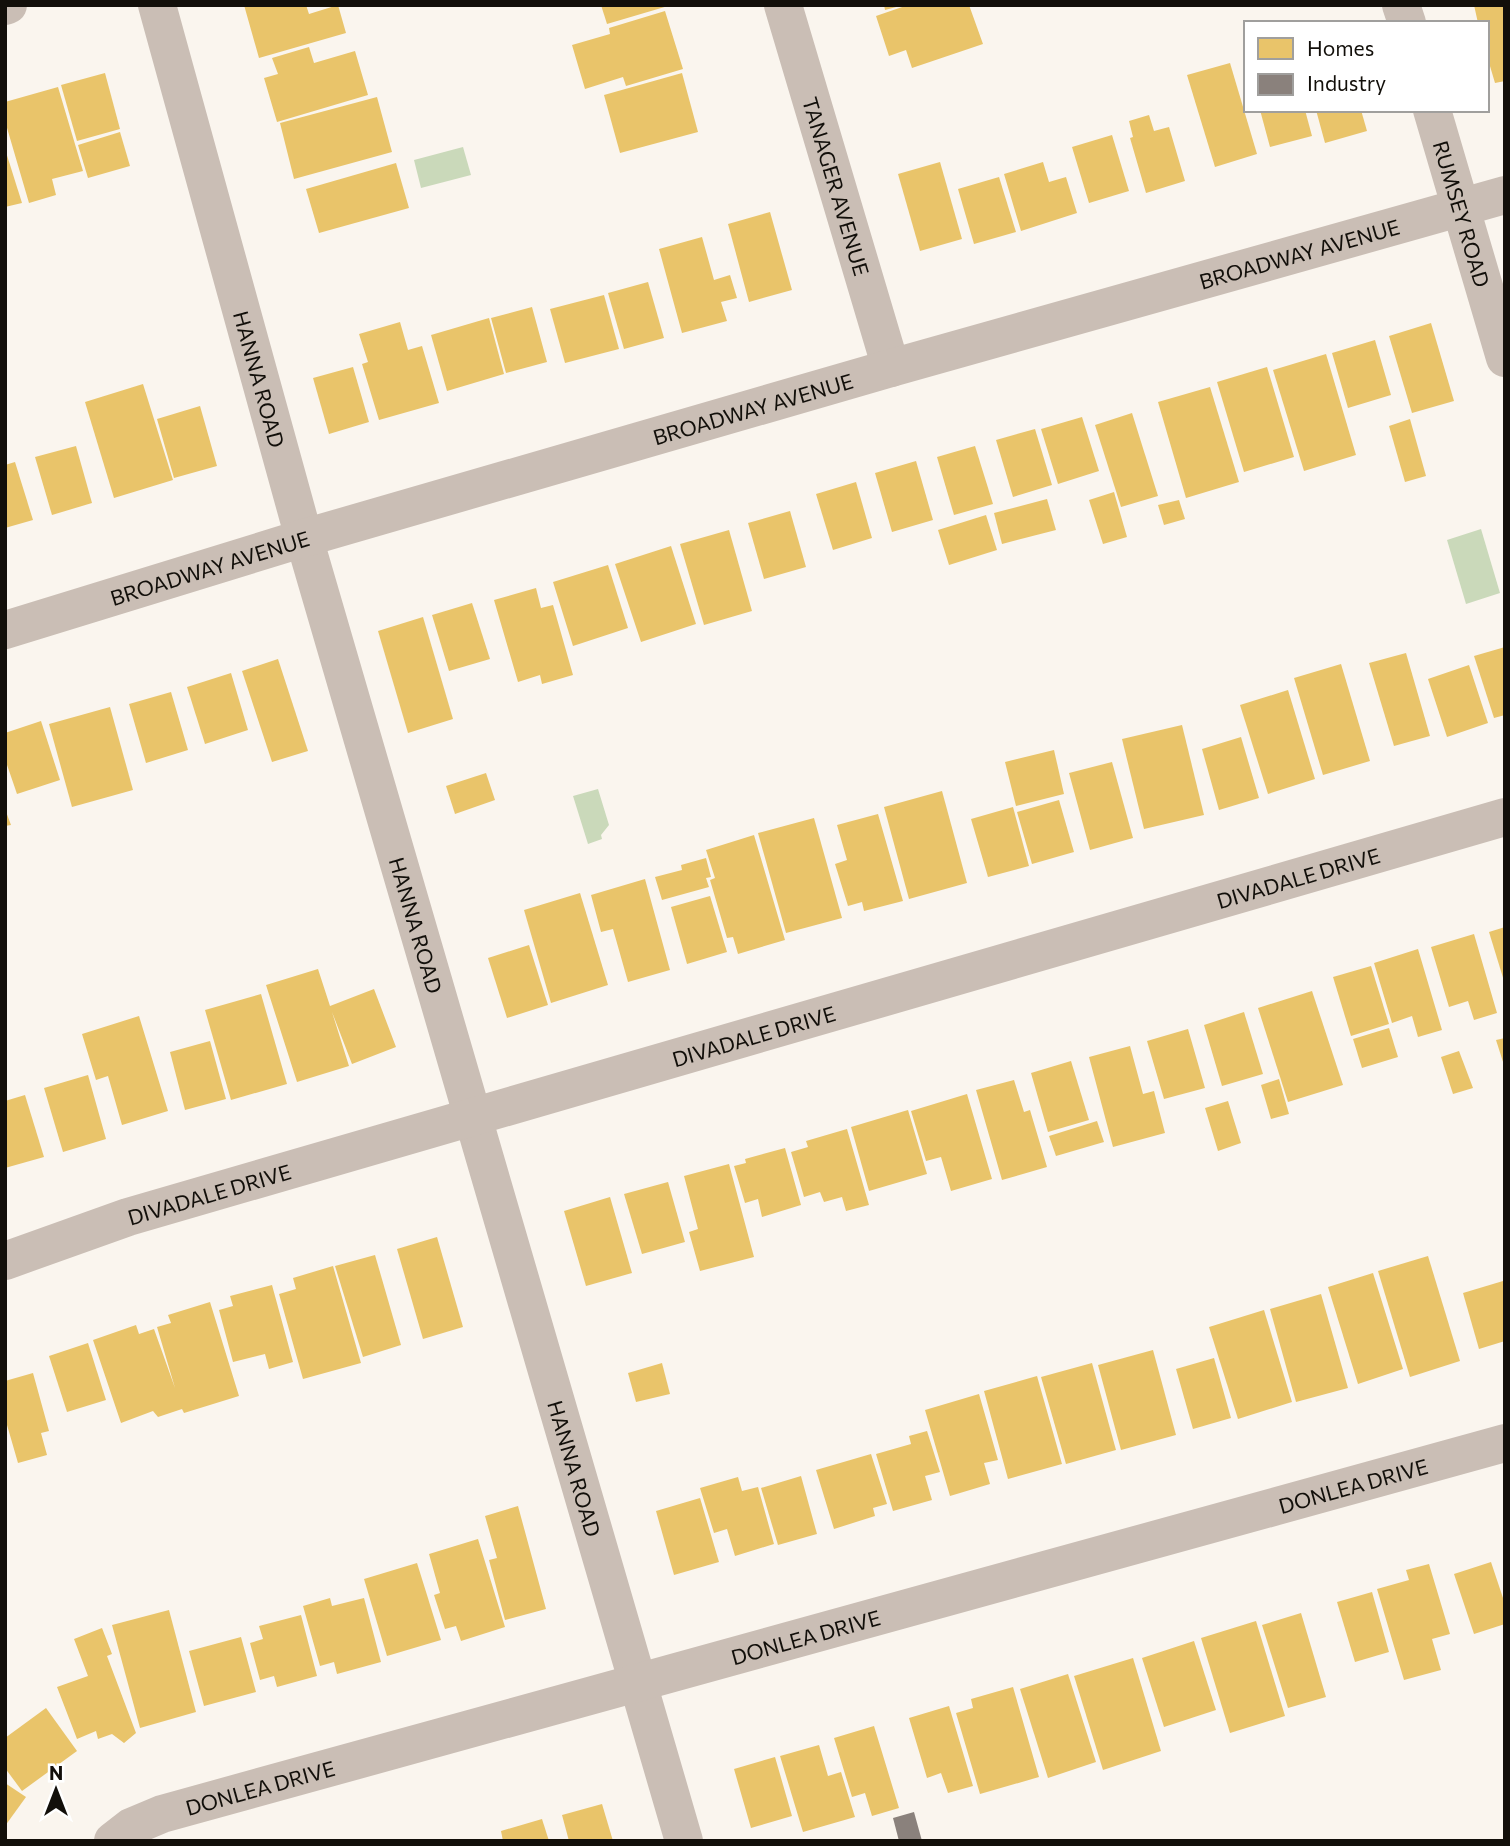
<svg xmlns="http://www.w3.org/2000/svg" width="1510" height="1846" font-family="Commissioner,sans-serif">
  <style>
    .water { fill: #cad9ba }
    .homes { fill: #e9c46a }
    .industry { fill: #8a817c }
    .lines { fill: none; stroke-linecap: round; stroke-linejoin: round }
    .minor { stroke: #cabeb5; stroke-width: 38 }
    .labels { text-anchor: middle; dominant-baseline: central; stroke-width: 7; stroke-linejoin: round; paint-order: stroke }
    .street-label { font-size: 21px; fill: #120f0a; stroke: #fff }
  </style>
  <rect width="100%" height="100%" fill="#faf5ee"/>
  <g class="water">
    <path d="M463,147L471,175L421,188L414,160Z"/>
    <path d="M1481,529L1500,593L1466,604L1447,540Z"/>
    <path d="M598,789L609,825L601,835L602,839L588,844L573,796Z"/>
  </g>
  <g class="homes">
    <path d="M244,5H306L309,14L338,5L346,33L259,58Z"/>
    <path d="M601,5H668V6L607,24Z"/>
    <path d="M884,5H900V6L885,10Z"/>
    <path d="M908,5H969L983,44L912,68L906,50L889,56L876,16Z"/>
    <path d="M1474,5H1505V81L1495,83L1487,56V23H1478Z"/>
    <path d="M665,11L683,69L626,86L623,77L585,89L572,45L610,34L609,28Z"/>
    <path d="M309,47L314,63L355,51L368,95L277,122L264,78L278,74L272,58Z"/>
    <path d="M1230,63L1257,154L1215,167L1187,75Z"/>
    <path d="M105,73L120,129L77,141L61,85Z"/>
    <path d="M682,73L698,132L620,153L604,95Z"/>
    <path d="M58,87L83,171L52,179L56,195L29,203L5,121V102Z"/>
    <path d="M377,97L392,152L294,179L280,123Z"/>
    <path d="M1260,110H1305L1312,136L1270,147Z"/>
    <path d="M1316,110H1361L1367,131L1325,143Z"/>
    <path d="M1149,115L1154,131L1169,127L1185,181L1146,193L1130,138L1133,137L1129,121Z"/>
    <path d="M120,132L130,166L88,178L78,145Z"/>
    <path d="M1112,135L1129,191L1089,203L1072,147Z"/>
    <path d="M5,149L22,203L5,207Z"/>
    <path d="M940,162L962,239L920,251L898,174Z"/>
    <path d="M1043,162L1049,182L1066,177L1077,213L1021,231L1004,174Z"/>
    <path d="M396,163L409,208L319,233L306,189Z"/>
    <path d="M999,177L1016,232L974,244L958,189Z"/>
    <path d="M770,212L792,290L749,302L728,224Z"/>
    <path d="M702,237L714,280L730,275L737,298L721,302L727,321L682,333L659,249Z"/>
    <path d="M648,282L664,338L624,349L608,293Z"/>
    <path d="M604,295L619,349L565,363L550,309Z"/>
    <path d="M532,307L547,362L506,373L491,318Z"/>
    <path d="M489,318L504,374L447,391L431,335Z"/>
    <path d="M400,322L408,350L422,346L439,403L379,420L362,364L368,362L359,334Z"/>
    <path d="M1431,323L1454,401L1412,413L1389,336Z"/>
    <path d="M1375,340L1391,395L1348,408L1332,353Z"/>
    <path d="M1326,354L1356,455L1304,471L1273,370Z"/>
    <path d="M353,367L369,422L329,434L313,378Z"/>
    <path d="M1267,367L1294,457L1244,472L1217,382Z"/>
    <path d="M143,384L173,480L114,498L85,402Z"/>
    <path d="M1210,387L1239,482L1186,498L1158,402Z"/>
    <path d="M200,406L217,466L174,478L157,419Z"/>
    <path d="M1132,413L1158,496L1121,507L1095,425Z"/>
    <path d="M1082,417L1099,471L1058,484L1041,429Z"/>
    <path d="M1410,419L1426,476L1405,482L1389,426Z"/>
    <path d="M1035,429L1052,485L1013,497L996,440Z"/>
    <path d="M76,446L92,503L52,515L35,457Z"/>
    <path d="M975,446L993,504L954,515L937,457Z"/>
    <path d="M916,461L933,520L892,532L875,473Z"/>
    <path d="M15,462L33,520L5,528V465Z"/>
    <path d="M856,482L872,538L833,550L816,494Z"/>
    <path d="M1114,492L1127,537L1103,544L1089,500Z"/>
    <path d="M1047,499L1056,530L1002,544L994,513Z"/>
    <path d="M1179,500L1185,519L1164,525L1158,505Z"/>
    <path d="M790,511L806,567L764,579L748,523Z"/>
    <path d="M986,515L997,550L949,565L938,530Z"/>
    <path d="M729,530L752,611L704,625L680,544Z"/>
    <path d="M671,546L696,624L641,642L615,564Z"/>
    <path d="M608,565L628,628L573,646L553,582Z"/>
    <path d="M536,588L541,608L553,605L573,675L542,684L540,675L518,682L494,600Z"/>
    <path d="M472,603L490,659L449,671L432,615Z"/>
    <path d="M423,617L453,719L408,733L378,631Z"/>
    <path d="M1505,647V715L1494,718L1474,656Z"/>
    <path d="M1406,653L1430,736L1394,746L1369,663Z"/>
    <path d="M278,659L308,751L272,762L242,671Z"/>
    <path d="M1341,664L1370,761L1323,775L1294,678Z"/>
    <path d="M1469,665L1488,723L1447,737L1428,679Z"/>
    <path d="M231,673L248,730L205,744L187,687Z"/>
    <path d="M1288,690L1315,779L1268,794L1240,705Z"/>
    <path d="M171,692L188,750L146,763L129,704Z"/>
    <path d="M110,707L133,790L72,807L49,724Z"/>
    <path d="M41,721L60,780L17,794L5,759V733Z"/>
    <path d="M1182,725L1204,815L1144,829L1122,739Z"/>
    <path d="M1241,737L1259,798L1219,810L1202,749Z"/>
    <path d="M1054,750L1064,794L1016,806L1005,762Z"/>
    <path d="M1112,762L1133,838L1090,850L1069,773Z"/>
    <path d="M486,773L495,800L455,814L446,786Z"/>
    <path d="M942,791L967,883L909,899L884,807Z"/>
    <path d="M1059,800L1074,852L1032,864L1017,812Z"/>
    <path d="M1013,807L1029,866L988,877L971,819Z"/>
    <path d="M5,809L11,825L5,826Z"/>
    <path d="M878,814L903,901L864,911L862,902L848,906L835,864L847,860L837,825Z"/>
    <path d="M814,818L842,918L786,933L758,833Z"/>
    <path d="M754,835L785,940L738,954L733,937L727,938L710,880L715,878L706,850Z"/>
    <path d="M706,858L711,877L706,878L709,887L662,900L655,877L682,870L681,865Z"/>
    <path d="M645,879L670,970L628,982L613,929L601,932L591,895Z"/>
    <path d="M580,893L608,985L551,1003L524,910Z"/>
    <path d="M710,896L727,952L687,964L671,907Z"/>
    <path d="M1505,927V980L1504,981L1489,932Z"/>
    <path d="M1474,934L1497,1013L1474,1020L1468,1001L1449,1007L1431,947Z"/>
    <path d="M529,945L548,1005L507,1018L488,958Z"/>
    <path d="M1418,949L1442,1030L1418,1037L1412,1016L1392,1023L1374,963Z"/>
    <path d="M1371,966L1389,1024L1351,1036L1333,977Z"/>
    <path d="M318,969L330,1006L374,989L396,1047L352,1064L332,1012L349,1066L297,1082L266,985Z"/>
    <path d="M1312,991L1343,1085L1288,1102L1258,1008Z"/>
    <path d="M261,994L287,1084L231,1100L205,1010Z"/>
    <path d="M1244,1012L1263,1074L1222,1086L1204,1025Z"/>
    <path d="M139,1016L168,1111L122,1125L108,1076L96,1080L82,1034Z"/>
    <path d="M1389,1028L1398,1057L1362,1068L1353,1039Z"/>
    <path d="M1188,1029L1205,1088L1164,1099L1147,1041Z"/>
    <path d="M1505,1038V1065H1504L1496,1040Z"/>
    <path d="M210,1041L226,1099L185,1110L170,1052Z"/>
    <path d="M1130,1046L1143,1094L1154,1091L1165,1133L1113,1147L1089,1057Z"/>
    <path d="M1459,1051L1473,1088L1453,1094L1441,1057Z"/>
    <path d="M1071,1061L1089,1120L1048,1132L1031,1073Z"/>
    <path d="M88,1075L106,1139L63,1152L44,1088Z"/>
    <path d="M1279,1079L1289,1114L1271,1119L1261,1085Z"/>
    <path d="M1014,1080L1024,1112L1030,1110L1047,1167L1002,1180L976,1090Z"/>
    <path d="M967,1094L992,1179L951,1191L941,1157L926,1161L911,1111Z"/>
    <path d="M25,1095L44,1157L5,1168V1101Z"/>
    <path d="M1228,1101L1241,1143L1218,1151L1205,1108Z"/>
    <path d="M908,1110L927,1174L869,1191L851,1127Z"/>
    <path d="M1097,1121L1104,1142L1056,1156L1049,1136Z"/>
    <path d="M847,1129L869,1205L846,1211L842,1197L824,1202L820,1192L804,1197L791,1152L808,1147L806,1141Z"/>
    <path d="M785,1148L801,1205L762,1217L758,1199L745,1203L734,1166L746,1163L745,1159Z"/>
    <path d="M729,1164L754,1257L700,1271L689,1232L698,1229L684,1176Z"/>
    <path d="M668,1182L685,1242L642,1254L624,1194Z"/>
    <path d="M610,1197L632,1273L586,1286L564,1211Z"/>
    <path d="M437,1237L463,1327L423,1339L397,1249Z"/>
    <path d="M375,1255L401,1345L363,1357L335,1266Z"/>
    <path d="M1428,1256L1460,1361L1410,1377L1378,1271Z"/>
    <path d="M333,1266L361,1363L303,1379L279,1294L296,1289L293,1278Z"/>
    <path d="M1373,1273L1403,1369L1358,1384L1328,1287Z"/>
    <path d="M1503,1281L1505,1341L1479,1349L1463,1293Z"/>
    <path d="M272,1285L293,1362L269,1369L265,1354L233,1362L219,1310L233,1306L230,1296Z"/>
    <path d="M1321,1294L1348,1388L1296,1402L1270,1309Z"/>
    <path d="M210,1302L239,1396L184,1413L182,1409L158,1417L153,1411L121,1423L93,1340L136,1325L139,1334L154,1329L175,1388L157,1327L171,1323L168,1315Z"/>
    <path d="M1264,1310L1292,1402L1238,1419L1209,1327Z"/>
    <path d="M88,1343L106,1400L67,1412L49,1356Z"/>
    <path d="M1153,1350L1176,1435L1121,1450L1098,1365Z"/>
    <path d="M1214,1358L1231,1418L1193,1429L1176,1369Z"/>
    <path d="M662,1363L670,1394L636,1402L628,1373Z"/>
    <path d="M1092,1363L1116,1450L1066,1464L1041,1377Z"/>
    <path d="M33,1373L49,1431L41,1433L47,1455L18,1463L5,1418V1381Z"/>
    <path d="M1037,1376L1062,1464L1008,1479L984,1391Z"/>
    <path d="M979,1394L998,1460L984,1463L990,1484L950,1496L925,1410Z"/>
    <path d="M927,1431L940,1472L925,1476L932,1500L893,1511L876,1454L911,1444L909,1436Z"/>
    <path d="M871,1454L887,1504L873,1508L875,1516L834,1529L816,1470Z"/>
    <path d="M801,1476L817,1534L778,1545L761,1488Z"/>
    <path d="M738,1477L742,1491L758,1487L774,1544L735,1556L727,1529L714,1533L700,1488Z"/>
    <path d="M700,1498L719,1562L674,1575L656,1511Z"/>
    <path d="M518,1506L546,1609L505,1620L489,1560L497,1558L485,1516Z"/>
    <path d="M478,1539L505,1627L461,1641L456,1626L445,1629L434,1595L440,1593L429,1554Z"/>
    <path d="M1491,1562L1505,1604V1624L1474,1634L1454,1574Z"/>
    <path d="M417,1563L441,1640L387,1656L364,1579Z"/>
    <path d="M1429,1564L1450,1634L1432,1639L1441,1670L1404,1680L1377,1589L1409,1580L1406,1570Z"/>
    <path d="M1372,1592L1389,1652L1355,1662L1337,1602Z"/>
    <path d="M330,1598L332,1606L364,1598L381,1662L337,1674L334,1662L320,1666L303,1606Z"/>
    <path d="M169,1610L196,1712L140,1728L112,1625Z"/>
    <path d="M1301,1613L1326,1697L1288,1708L1262,1625Z"/>
    <path d="M301,1615L317,1676L277,1687L274,1676L260,1680L250,1643L263,1639L259,1626Z"/>
    <path d="M1256,1621L1285,1716L1230,1733L1201,1638Z"/>
    <path d="M102,1628L112,1654L107,1656L136,1733L124,1743L112,1734L98,1739L96,1731L77,1739L57,1687L88,1676L74,1639Z"/>
    <path d="M241,1637L256,1692L204,1706L189,1651Z"/>
    <path d="M1194,1641L1216,1710L1164,1727L1142,1658Z"/>
    <path d="M1133,1658L1161,1751L1103,1770L1074,1676Z"/>
    <path d="M1068,1674L1096,1762L1048,1778L1020,1689Z"/>
    <path d="M1013,1687L1039,1777L980,1794L956,1713L973,1708L971,1699Z"/>
    <path d="M949,1706L973,1786L948,1793L941,1773L927,1778L909,1718Z"/>
    <path d="M46,1708L77,1751L22,1791L5,1768V1738Z"/>
    <path d="M874,1726L899,1808L872,1816L865,1793L852,1797L834,1738Z"/>
    <path d="M819,1745L828,1776L841,1772L855,1817L803,1832L780,1756Z"/>
    <path d="M775,1757L792,1816L751,1828L734,1769Z"/>
    <path d="M5,1783L26,1797L5,1826Z"/>
    <path d="M602,1804L613,1841H569L562,1815Z"/>
    <path d="M542,1819L549,1841H503L501,1831Z"/>
  </g>
  <path class="industry" d="M914,1812L922,1841H899L893,1818Z"/>
  <g class="lines">
    <g class="minor">
      <path id="s1" d="M157,5L304,538L684,1841"/>
      <path id="s2" d="M783,5L891,368"/>
      <path d="M1401,5L1407,23"/>
      <path d="M5,6L8,5"/>
      <path id="s3" d="M1432,110L1505,358"/>
      <path id="s4" d="M5,630L304,538L891,368L1505,195"/>
      <path id="s5" d="M5,1261L128,1217L1505,817"/>
      <path id="s6" d="M113,1841L131,1827L162,1814L1505,1443"/>
    </g>
  </g>
  <g class="labels">
    <g class="street-label">
      <text stroke="none"><textPath href="#s2" startOffset="189">TANAGER AVENUE</textPath></text>
      <text stroke="none"><textPath href="#s3" startOffset="108">RUMSEY ROAD</textPath></text>
      <text stroke="none"><textPath href="#s4" startOffset="1348">BROADWAY AVENUE</textPath></text>
      <text stroke="none"><textPath href="#s1" startOffset="388">HANNA ROAD</textPath></text>
      <text stroke="none"><textPath href="#s4" startOffset="780">BROADWAY AVENUE</textPath></text>
      <text stroke="none"><textPath href="#s4" startOffset="214">BROADWAY AVENUE</textPath></text>
      <text stroke="none"><textPath href="#s5" startOffset="1349">DIVADALE DRIVE</textPath></text>
      <text stroke="none"><textPath href="#s1" startOffset="956">HANNA ROAD</textPath></text>
      <text stroke="none"><textPath href="#s5" startOffset="782">DIVADALE DRIVE</textPath></text>
      <text stroke="none"><textPath href="#s5" startOffset="215">DIVADALE DRIVE</textPath></text>
      <text stroke="none"><textPath href="#s1" startOffset="1522">HANNA ROAD</textPath></text>
      <text stroke="none"><textPath href="#s6" startOffset="1292">DONLEA DRIVE</textPath></text>
      <text stroke="none"><textPath href="#s6" startOffset="724">DONLEA DRIVE</textPath></text>
      <text stroke="none"><textPath href="#s6" startOffset="158">DONLEA DRIVE</textPath></text>
    </g>
  </g>
  <rect width="1510" height="1846" fill="none" stroke="#120f0a" stroke-width="14"/>
  <rect x="1244" y="21" width="245" height="91" fill="#ffffff" stroke="#a09f9d" stroke-width="2"/>
  <rect x="1258" y="38" width="35" height="21" fill="#e9c46a" stroke="#a09f9d" stroke-width="2"/>
  <text x="1307" y="56" font-size="21" fill="#120f0a">Homes</text>
  <rect x="1258" y="74" width="35" height="21" fill="#8a817c" stroke="#a09f9d" stroke-width="2"/>
  <text x="1307" y="91" font-size="21" fill="#120f0a">Industry</text>
  <g transform="translate(56 1790)" stroke="#ffffff" stroke-width="5" paint-order="stroke">
  <path d="M0-5L12 26L0 18L-12 26Z" fill="#120f0a"/>
  <text y="-10" font-size="19" font-weight="bold" text-anchor="middle" fill="#120f0a">N</text>
  </g>
</svg>
